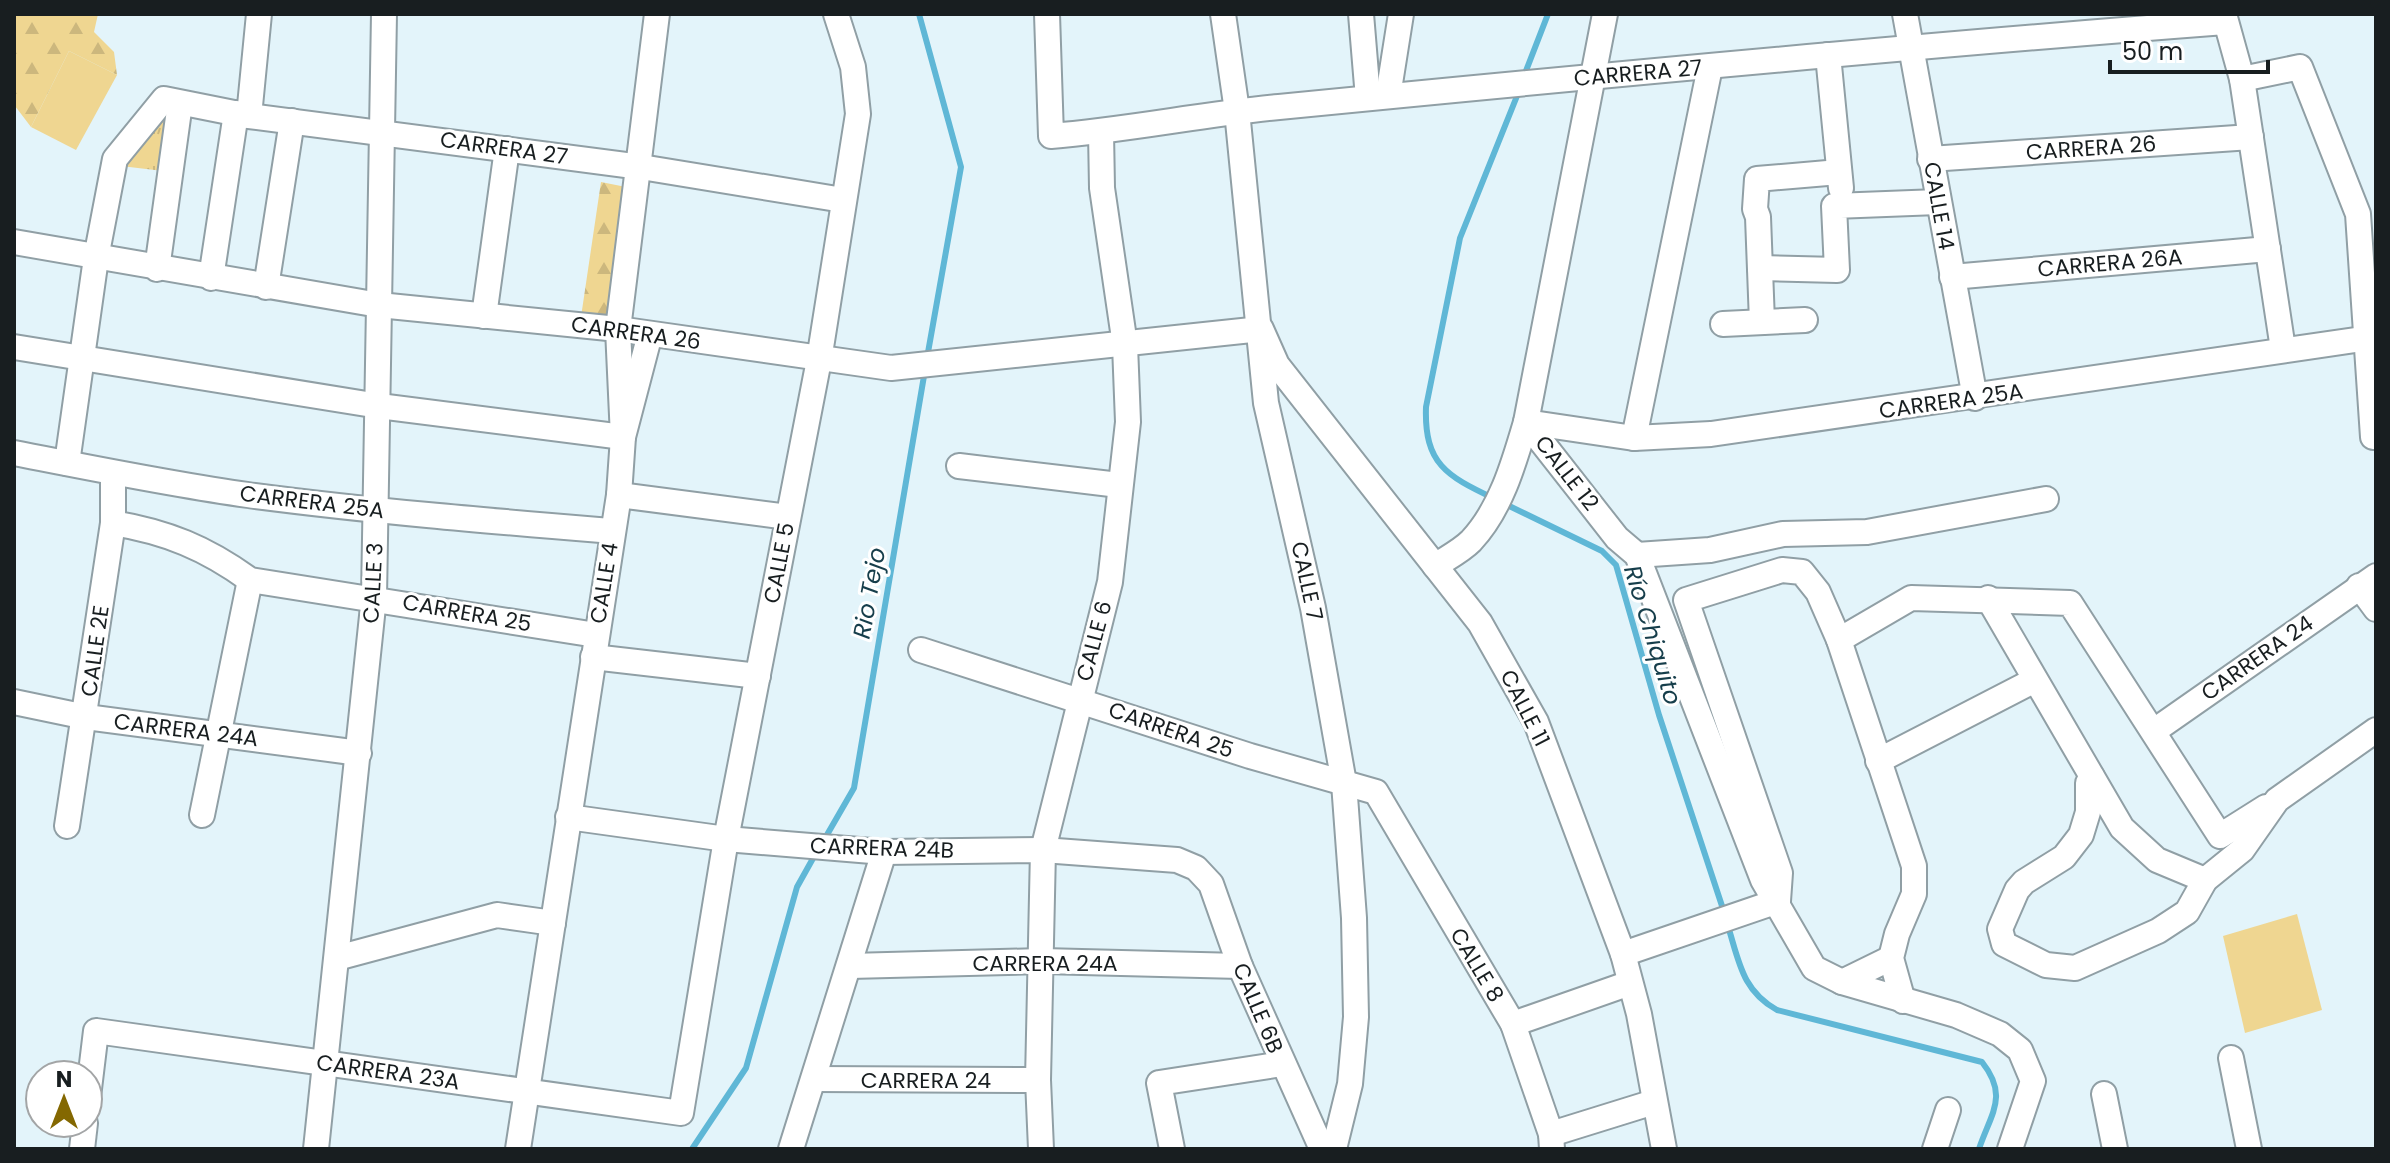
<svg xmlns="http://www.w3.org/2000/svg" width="2390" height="1163" font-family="Poppins,sans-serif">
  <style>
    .grass { fill: url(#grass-tufts) }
    .forest { fill: url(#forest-firs) }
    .garden { fill: #efd691 }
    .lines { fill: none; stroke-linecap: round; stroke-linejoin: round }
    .stream { stroke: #5fb7d6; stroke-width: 6 }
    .minor-casing { stroke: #909fa5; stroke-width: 28 }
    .minor { stroke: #fff; stroke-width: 24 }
    .labels { text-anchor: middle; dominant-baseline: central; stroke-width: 6; stroke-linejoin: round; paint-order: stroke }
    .street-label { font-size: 22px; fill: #181e20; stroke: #fff }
    .water-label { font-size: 24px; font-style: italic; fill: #163e4b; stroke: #fff }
  </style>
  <defs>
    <pattern id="grass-tufts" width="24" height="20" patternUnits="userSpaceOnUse" patternTransform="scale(2)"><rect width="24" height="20" fill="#efd691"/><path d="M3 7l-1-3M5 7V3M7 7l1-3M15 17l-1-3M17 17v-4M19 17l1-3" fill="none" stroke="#ccb77d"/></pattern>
    <pattern id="forest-firs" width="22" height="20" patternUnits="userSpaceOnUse" patternTransform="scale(2)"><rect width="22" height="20" fill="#efd691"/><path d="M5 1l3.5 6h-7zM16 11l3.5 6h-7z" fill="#ccb77d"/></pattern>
  </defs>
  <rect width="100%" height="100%" fill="#e3f4fa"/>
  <path class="grass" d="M158,115L172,117L163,171L121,166Z"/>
  <g class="forest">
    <path d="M14,14H98L94,32L114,52L117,75L69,51L31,127L15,106Z"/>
    <path d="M601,182L626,187L606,319L581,317Z"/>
  </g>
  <g class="garden">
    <path d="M69,51L117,75L76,150L31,127Z"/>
    <path d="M2297,914L2322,1010L2245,1033L2223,936Z"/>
  </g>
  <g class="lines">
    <g class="stream">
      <path d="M919,14L961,167L927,358"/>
      <path d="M1524,76L1548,14"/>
      <path d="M1493,498C1447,476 1424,464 1426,407L1460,238L1519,91"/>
      <path d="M1503,503L1602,551L1616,565L1659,715L1724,912"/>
      <path d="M824,840L854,788L925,370"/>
      <path d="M1727,923C1739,960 1741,990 1777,1010L1982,1062C2009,1096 1991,1113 1979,1149"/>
      <path d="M692,1149L746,1068L797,887L816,853"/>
    </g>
    <defs>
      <g id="minor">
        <path d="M1047,14L1051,136C1128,130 1203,114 1279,107C1594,76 1910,46 2225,22"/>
        <path d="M1223,14L1237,111L1266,403L1313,608L1344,783L1354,918L1356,1017L1350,1084L1334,1149"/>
        <path d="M1361,14L1368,98"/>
        <path d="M1605,14L1526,422L1617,538L1637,555L1763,880L1814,968L1842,982L1956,1015L2000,1034L2020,1050L2033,1081L2010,1149"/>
        <path d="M1905,14L1975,398"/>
        <path d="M2224,14L2242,79L2283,349"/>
        <path d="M1828,55L1841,188"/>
        <path d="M2242,79L2300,67L2358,214L2373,437"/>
        <path d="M1388,96L1401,14"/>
        <path d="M249,116L259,14"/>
        <path d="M1930,159L2251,137"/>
        <path d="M14,242L379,305L618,329L891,368L1261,329L1277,365L1480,623L1536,722L1623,954L1639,1014L1664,1149"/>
        <path d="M1760,268L1837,270L1834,206L1938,202"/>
        <path d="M157,269L180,103"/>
        <path d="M1952,277L2268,249"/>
        <path d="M211,278L236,113"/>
        <path d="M266,287L292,121"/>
        <path d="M484,316L507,149"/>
        <path d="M1762,322L1758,217L1755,209L1757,179L1839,172"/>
        <path d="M1723,324L1805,320"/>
        <path d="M14,347L379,406L623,437L650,334"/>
        <path d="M1634,438L1710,67"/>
        <path d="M14,453C92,468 169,484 248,495C369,511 491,521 612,531"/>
        <path d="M67,463L96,258L115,159L164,99L249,116L641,167L843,200"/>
        <path d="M959,466L1119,485"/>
        <path d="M619,495L788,517"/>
        <path d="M113,523C167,532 206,548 250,580L596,635"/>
        <path d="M1637,555L1710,550L1783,534L1867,532L2046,499"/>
        <path d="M1435,566C1447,558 1461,551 1471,541C1501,509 1514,463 1526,422L1634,438L1711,434L2376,337"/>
        <path d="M2359,586L2376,609"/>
        <path d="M1988,598L2122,828L2157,860L2205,880"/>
        <path d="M1839,640L1911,598L2070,603L2220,836L2266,807"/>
        <path d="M921,650L1250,756L1376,792L1513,1024L1551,1134L1552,1149"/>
        <path d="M593,657L758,676"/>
        <path d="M14,702L86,717L359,753"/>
        <path d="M2154,731L2376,576"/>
        <path d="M1878,761L2035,680"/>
        <path d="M2092,777L2088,783V812L2081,835L2064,857L2024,882L2017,890L2000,929L2004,944L2046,965L2075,968L2158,931L2187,912L2205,880L2242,850L2277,800L2376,730"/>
        <path d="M202,815L250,580"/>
        <path d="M568,817L726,839L884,852L1043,850L1177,860L1196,868L1211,884L1240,966L1322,1149"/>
        <path d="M67,826L113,523V474"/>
        <path d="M1778,901L1780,873L1686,600L1782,570L1802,572L1818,592L1839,640L1914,866V894L1897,934L1891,958L1903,1001"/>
        <path d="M1623,954L1778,901"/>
        <path d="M337,958L497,915L553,923"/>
        <path d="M850,966L1042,961L1240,966"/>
        <path d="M1842,982L1891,958"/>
        <path d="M1513,1024L1630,983"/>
        <path d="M2231,1058L2249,1149"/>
        <path d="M814,1079L1038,1080"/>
        <path d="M2104,1094L2115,1149"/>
        <path d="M88,1097L96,1031L681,1113L726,839L819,360L858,114L853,67L836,14"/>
        <path d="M1551,1134L1654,1102"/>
        <path d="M82,1149L85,1123"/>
        <path d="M316,1149L374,597L384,14"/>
        <path d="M518,1149L619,495L623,437L618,329L657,14"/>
        <path d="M791,1149L884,852"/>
        <path d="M1041,1149L1038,1080L1043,850L1110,582L1128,422L1125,345L1102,188L1101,132"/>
        <path d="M1172,1149L1159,1083L1282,1064"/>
        <path d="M1935,1149L1948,1110"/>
      </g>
    </defs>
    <use href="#minor" class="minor-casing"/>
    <use href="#minor" class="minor"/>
  </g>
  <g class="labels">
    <g class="street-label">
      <text transform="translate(1638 73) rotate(-5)">CARRERA 27</text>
      <text transform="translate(504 148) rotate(8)">CARRERA 27</text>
      <text transform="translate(2091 148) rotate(-4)">CARRERA 26</text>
      <text transform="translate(1939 206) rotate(80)">CALLE 14</text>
      <text transform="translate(2110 263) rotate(-5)">CARRERA 26A</text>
      <text transform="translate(636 333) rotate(8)">CARRERA 26</text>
      <text transform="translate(1951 401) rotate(-8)">CARRERA 25A</text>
      <text transform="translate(1567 473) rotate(52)">CALLE 12</text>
      <text transform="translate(312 502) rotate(7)">CARRERA 25A</text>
      <text transform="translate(779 563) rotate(-79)">CALLE 5</text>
      <text transform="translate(1307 581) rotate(78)">CALLE 7</text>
      <text transform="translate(373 583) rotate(-87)">CALLE 3</text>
      <text transform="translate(604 583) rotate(-81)">CALLE 4</text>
      <text transform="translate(467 613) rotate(10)">CARRERA 25</text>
      <text transform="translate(1094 641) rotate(-75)">CALLE 6</text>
      <text transform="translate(95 651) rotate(-82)">CALLE 2E</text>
      <text transform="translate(2257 658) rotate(-35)">CARRERA 24</text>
      <text transform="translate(1525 708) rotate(63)">CALLE 11</text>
      <text transform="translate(186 730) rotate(7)">CARRERA 24A</text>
      <text transform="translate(1171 730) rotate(19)">CARRERA 25</text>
      <text transform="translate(882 848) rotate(2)">CARRERA 24B</text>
      <text x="1045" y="963">CARRERA 24A</text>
      <text transform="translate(1477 965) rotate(59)">CALLE 8</text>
      <text transform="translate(1258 1008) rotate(67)">CALLE 6B</text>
      <text transform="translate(388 1072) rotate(8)">CARRERA 23A</text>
      <text x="926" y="1080">CARRERA 24</text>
    </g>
    <g class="water-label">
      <text transform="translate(869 593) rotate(-80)">Rio Tejo</text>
      <text transform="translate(1653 635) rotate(73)">Río Chiquito</text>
    </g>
  </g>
  <rect width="2390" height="1163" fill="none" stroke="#181e20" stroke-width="32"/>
  <g transform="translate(64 1099)"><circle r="38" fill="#ffffff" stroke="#a3a5a6" stroke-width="2"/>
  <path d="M0-6L14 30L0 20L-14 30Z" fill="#846801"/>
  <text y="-12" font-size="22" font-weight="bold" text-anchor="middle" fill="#181e20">N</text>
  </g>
  <path d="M2110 60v12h158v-12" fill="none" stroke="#181e20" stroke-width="4"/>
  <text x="2122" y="60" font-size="24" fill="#181e20" stroke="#ffffff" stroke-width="6" paint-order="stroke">50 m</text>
</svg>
